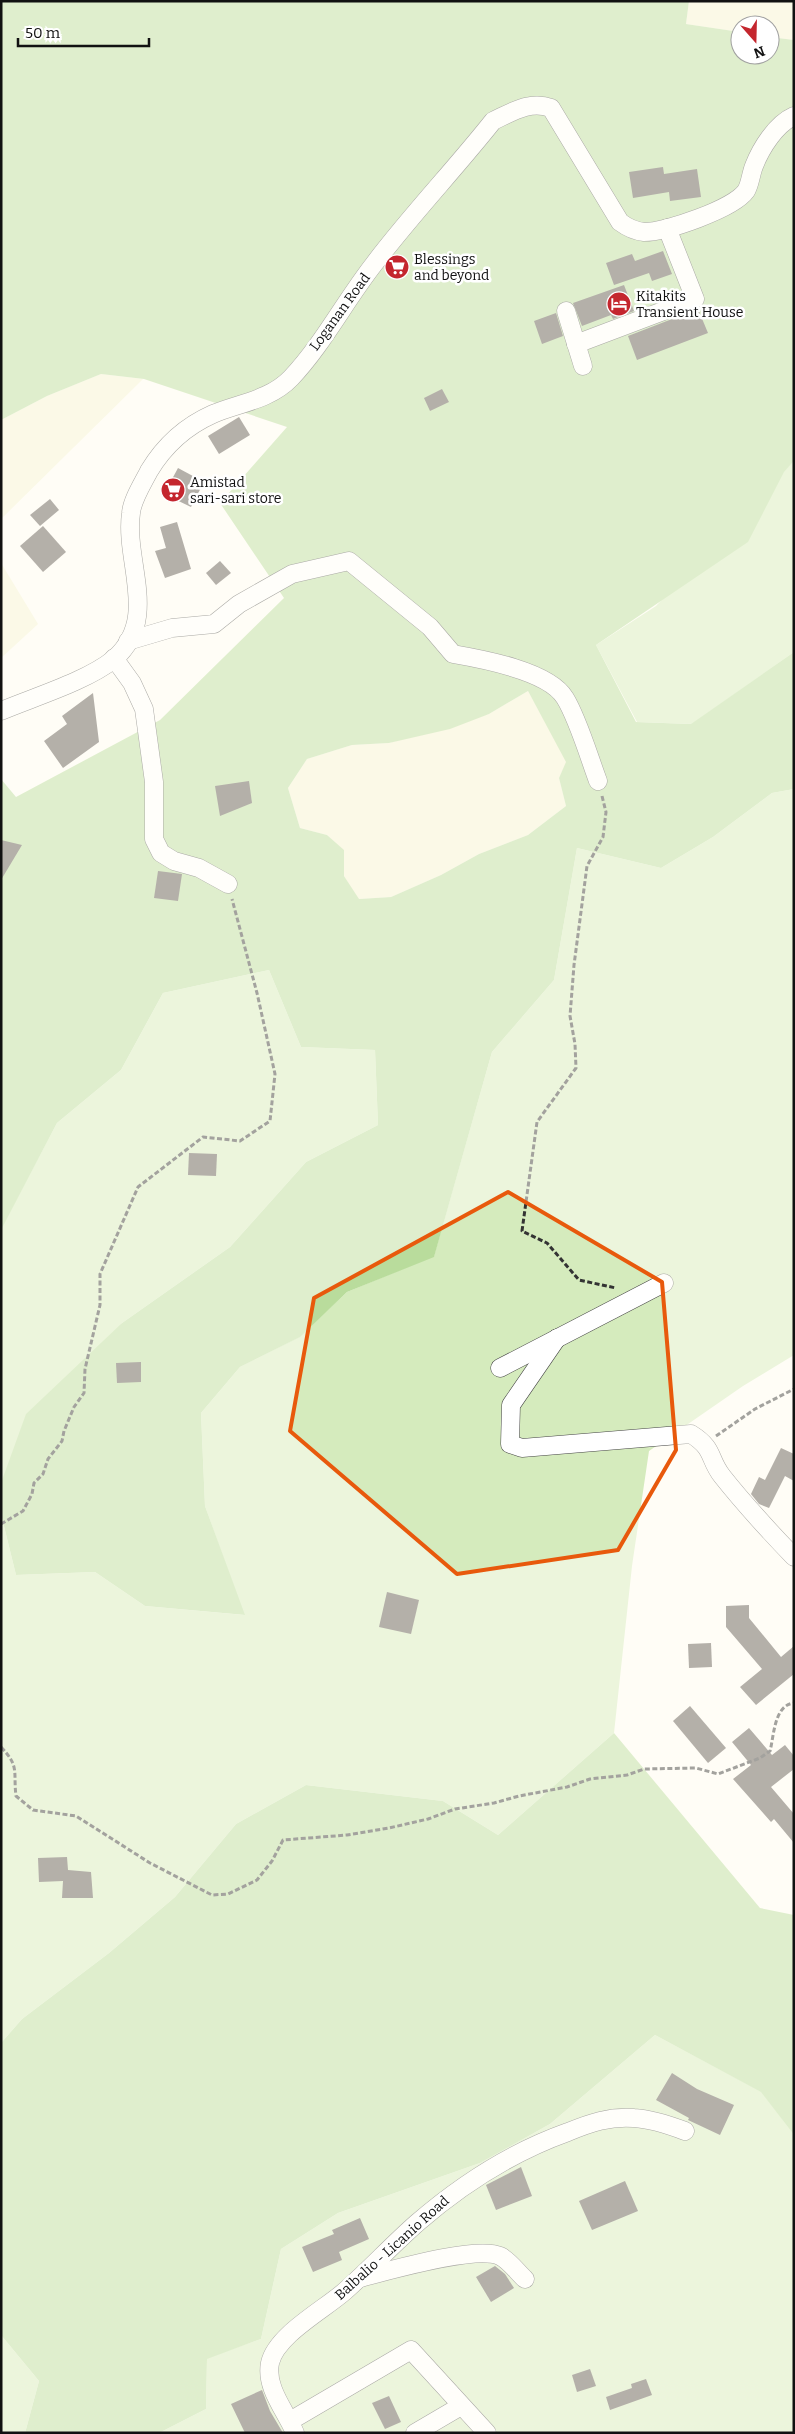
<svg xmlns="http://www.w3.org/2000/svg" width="795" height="2434" font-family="Bitter,serif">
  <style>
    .farmland { fill: #f6f3d4 }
    .green { fill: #d5ebbd }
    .forest { fill: #b9dc9c; fill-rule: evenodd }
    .building { fill: #5a524d }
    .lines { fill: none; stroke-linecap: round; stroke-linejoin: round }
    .minor-casing { stroke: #444; stroke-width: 19 }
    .path { stroke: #333; stroke-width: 3; stroke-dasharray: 5 2.5; stroke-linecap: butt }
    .minor { stroke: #fff; stroke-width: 18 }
    .marked { fill: none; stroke: #e8590c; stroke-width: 4; stroke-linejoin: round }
    .labels { text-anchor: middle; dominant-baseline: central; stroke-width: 5; stroke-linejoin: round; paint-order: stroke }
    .poi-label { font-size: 14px; fill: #111; stroke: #fff; text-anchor: start }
    .street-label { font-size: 14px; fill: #111; stroke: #fff }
  </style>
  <rect width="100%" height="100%" fill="#fffdf5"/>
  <g class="farmland">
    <path d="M689,1H794V40L770,37V25H740V32L686,24Z"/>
    <path d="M101,374L143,379L1,519V420L47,396Z"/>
    <path d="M1,563L38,624L1,658Z"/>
    <path d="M528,691L567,762L559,778L566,806L528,835L479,854L441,875L391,897L358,899L344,876L343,850L327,835L300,828L288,788L307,759L352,745L389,743L489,714Z"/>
  </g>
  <g class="green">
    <path d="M794,461V652L692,724L637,722L596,645L656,606Z"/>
    <path d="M794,789V1355L743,1386L649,1451L632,1566L614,1733L498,1835L443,1801L306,1785L236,1824L175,1897L109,1953L22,2019L1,2043V1514L16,1575L95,1572L145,1606L244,1615L205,1506L201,1413L240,1367L299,1337L347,1292L434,1256L492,1052L554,980L577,848L661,868L713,837L772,793Z"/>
    <path d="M269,970L301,1047L375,1050L378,1125L306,1162L230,1247L122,1323L1,1483V1230L5,1221L57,1123L121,1070L163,993Z"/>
    <path d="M655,2035L762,2092L794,2135V2433H159L206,2409L207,2358L261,2339L281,2249L338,2213L480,2163L550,2124Z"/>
    <path d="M1,2335L39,2381L25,2433H1Z"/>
  </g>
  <g class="forest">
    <path d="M1,1H689L686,24L740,32V55H770V37L794,40V461L784,472L748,542L596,645L636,722L691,724L794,652V789L772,793L713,837L661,868L577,848L554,980L492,1052L434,1257L347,1292L300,1337L240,1367L201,1413L205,1506L245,1615L145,1606L95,1572L16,1575L1,1514V1483L26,1414L122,1323L230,1247L306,1162L378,1125L375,1050L301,1047L269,970L163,993L121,1070L57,1123L1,1230V779L16,797L160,720L284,598L220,503L287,427L144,379L101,374L47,396L1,420ZM528,691L566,762L559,778L566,806L528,835L479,854L441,875L391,897L359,899L344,876V850L327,835L300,828L288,788L307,759L352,745L389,743L450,729L489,714Z"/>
    <path d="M614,1733L760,1908L794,1915V2135L761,2092L655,2035L550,2124L480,2163L338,2213L281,2249L261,2339L207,2359L206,2409L159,2433H25L39,2381L1,2335V2043L22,2019L109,1953L175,1897L236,1824L306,1785L443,1801L498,1835Z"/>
  </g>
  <g class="building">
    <path d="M663,167L664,174L697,169L701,197L670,201L669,192L633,198L629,172Z"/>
    <path d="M663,251L672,274L652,281L649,273L614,285L606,263L632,254L635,261Z"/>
    <path d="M624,285L634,311L613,319L611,315L582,326L573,303Z"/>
    <path d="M698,309L708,333L637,360L628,336Z"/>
    <path d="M556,313L563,336L542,344L534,321Z"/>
    <path d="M442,389L449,402L430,411L424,398Z"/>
    <path d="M239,417L250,435L219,454L208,436Z"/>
    <path d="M178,468L204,482L191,507L164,494Z"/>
    <path d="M50,499L59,510L40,526L30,515Z"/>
    <path d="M177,522L191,569L165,578L155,551L166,548L160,527Z"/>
    <path d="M43,526L66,552L43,572L20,546Z"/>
    <path d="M220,561L231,573L216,585L206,573Z"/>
    <path d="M93,693L99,742L63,768L44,741L67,724L62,716Z"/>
    <path d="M249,781L252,803L220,816L215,786Z"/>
    <path d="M1,840L22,845L1,880Z"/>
    <path d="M158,871L182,874L178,901L154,898Z"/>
    <path d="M189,1153L217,1154L216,1176L188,1175Z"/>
    <path d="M141,1362V1382L117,1383L116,1363Z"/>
    <path d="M781,1448L794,1454V1481L785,1476L769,1508L759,1504L751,1494L759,1477L765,1480Z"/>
    <path d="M387,1592L419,1600L411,1634L379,1627Z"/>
    <path d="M749,1605V1618L781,1657L794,1646V1674L756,1705L740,1687L762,1669L726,1627V1606Z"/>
    <path d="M711,1643L712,1667L689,1668L688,1644Z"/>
    <path d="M690,1706L726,1748L708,1763L673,1721Z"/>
    <path d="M749,1728L772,1755L785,1745L794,1756V1769L771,1787L794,1814V1843L774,1819L771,1822L733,1779L751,1765L732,1742Z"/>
    <path d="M67,1857L68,1870L91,1872L93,1898H62L63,1881L39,1882L38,1858Z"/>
    <path d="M672,2073L697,2089L734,2105L720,2135L688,2120L689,2118L656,2100Z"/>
    <path d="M521,2167L532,2196L496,2210L486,2185Z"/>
    <path d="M625,2181L638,2211L592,2230L579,2201Z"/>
    <path d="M360,2218L369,2239L339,2252L342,2260L313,2272L302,2247L334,2234L332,2230Z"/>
    <path d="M495,2266L505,2274L514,2288L491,2302L476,2277Z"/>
    <path d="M590,2369L596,2386L577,2392L572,2375Z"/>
    <path d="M646,2379L652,2395L610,2410L606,2397L632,2388L631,2384Z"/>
    <path d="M262,2390L270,2411L283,2433H245L231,2404Z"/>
    <path d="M389,2396L401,2422L385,2429L372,2403Z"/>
  </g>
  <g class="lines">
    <defs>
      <g id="minor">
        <path d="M566,311L583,366"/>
        <path d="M576,344L695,299L667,228"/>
        <path d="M128,641L172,628L214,624L239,604L292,574L349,561L430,627L453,654C482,659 549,671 565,698C578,719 589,757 598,781"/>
        <path d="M114,658L132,683L144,709L154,782V839L161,853L174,861L199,868L228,884"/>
        <path d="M1,711C34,697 87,681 114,659C160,619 124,562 131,513C132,500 143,483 149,471C164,446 186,426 213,414C239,403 270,400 291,378C323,344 345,301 374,264C411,215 455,169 493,121C512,112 530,100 551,108L620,222C628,228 634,231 644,232C666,232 733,209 746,191C750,185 751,173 754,166C761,148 776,124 794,116"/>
        <path d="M557,1338L511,1405L510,1444L522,1448L691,1434C715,1449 708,1458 722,1476C745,1505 769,1531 794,1557"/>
        <path d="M500,1368L664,1283"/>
        <path d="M360,2278C388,2271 476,2245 500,2256C509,2260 518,2273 525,2279"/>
        <path d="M290,2421L411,2350L487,2433"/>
        <path d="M295,2433C286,2411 265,2388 270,2363C276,2335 325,2309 345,2291C370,2269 392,2245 417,2223C462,2184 512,2152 568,2132C590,2123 610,2116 634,2118C652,2119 669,2125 685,2131"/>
        <path d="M415,2433L461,2406"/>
      </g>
    </defs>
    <use href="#minor" class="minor-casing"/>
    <g class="path">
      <path d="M602,796L606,812L603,837L587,866L574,965L570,1016L575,1044L576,1068L537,1122L522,1231L547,1243L579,1280L616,1288"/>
      <path d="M716,1436L755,1409L794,1389"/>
      <path d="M1,1524L23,1511L32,1494L34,1483L43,1474L48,1459L62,1441L64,1431L74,1407L84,1393L85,1369L100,1305V1274L138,1187L203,1137L240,1141L270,1121L275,1074L257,993L232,899"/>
      <path d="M1,1747C20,1767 13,1771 16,1796L33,1810L76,1816L150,1863L212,1895L228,1894L257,1880L272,1861L283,1840L347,1835L389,1828L428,1819L455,1809L494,1803L519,1796L567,1787L590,1779L627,1775L644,1769L696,1768L718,1774L760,1758L770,1751C774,1736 774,1705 794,1703"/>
    </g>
    <use href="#minor" class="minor"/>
  </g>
  <path d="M0 0H795V2434H0ZM508,1192L662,1282L676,1450L618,1550L457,1574L290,1431L314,1298Z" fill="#fffdf5" fill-opacity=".55" fill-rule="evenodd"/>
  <path class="marked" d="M508,1192L662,1282L676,1450L618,1550L457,1574L290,1431L314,1298Z"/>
  <defs>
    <symbol id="supermarket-disc" viewBox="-11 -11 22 22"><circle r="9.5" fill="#c4262e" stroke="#fff"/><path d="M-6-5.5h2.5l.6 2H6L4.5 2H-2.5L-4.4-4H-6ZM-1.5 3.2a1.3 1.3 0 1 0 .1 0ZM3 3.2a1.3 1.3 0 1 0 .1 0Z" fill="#fff"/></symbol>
    <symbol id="hotel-disc" viewBox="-11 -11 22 22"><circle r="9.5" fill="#c4262e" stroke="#fff"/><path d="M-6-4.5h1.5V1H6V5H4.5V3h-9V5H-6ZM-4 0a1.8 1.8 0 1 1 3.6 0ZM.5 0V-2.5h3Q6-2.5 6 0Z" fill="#fff"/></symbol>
  </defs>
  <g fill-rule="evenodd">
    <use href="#supermarket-disc" x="383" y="253" width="28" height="28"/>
    <use href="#hotel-disc" x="605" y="290" width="28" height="28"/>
    <use href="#supermarket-disc" x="159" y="476" width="28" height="28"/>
  </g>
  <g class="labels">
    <g class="poi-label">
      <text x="414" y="259">Blessings<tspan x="414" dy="16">and beyond</tspan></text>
      <text x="636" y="296">Kitakits<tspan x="636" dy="16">Transient House</tspan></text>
      <text x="190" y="482">Amistad<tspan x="190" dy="16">sari-sari store</tspan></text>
    </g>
    <g class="street-label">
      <text transform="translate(340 312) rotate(-54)">Loganan Road</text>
      <text transform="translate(392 2248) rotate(-42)">Balbalio - Licanio Road</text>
    </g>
  </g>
  <rect width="795" height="2434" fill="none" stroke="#111111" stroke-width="5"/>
  <g transform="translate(755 40) rotate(160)"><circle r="24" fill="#ffffff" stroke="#a0a0a0"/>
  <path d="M0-4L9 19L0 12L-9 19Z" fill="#c4262e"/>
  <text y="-8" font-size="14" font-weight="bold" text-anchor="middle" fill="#111111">N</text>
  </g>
  <path d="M18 38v8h131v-8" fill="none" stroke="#111111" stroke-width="2.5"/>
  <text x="25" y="38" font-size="15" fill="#111111" stroke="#ffffff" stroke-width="4" paint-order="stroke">50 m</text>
</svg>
